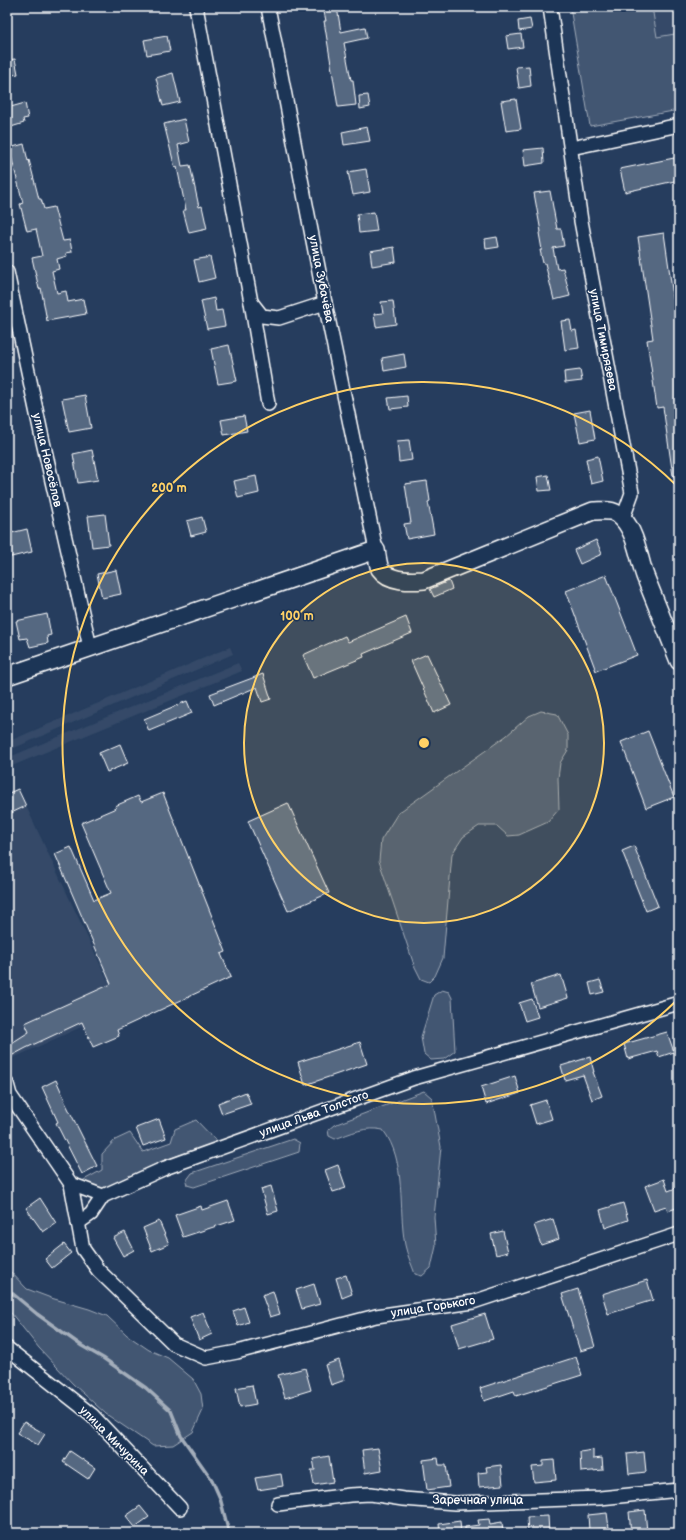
<svg xmlns="http://www.w3.org/2000/svg" width="686" height="1540" font-family="'Balsamiq Sans',sans-serif">
  <style>
    .built { fill: #344a68 }
    .green { fill: #425672; stroke: #a0aab8 }
    .lines { fill: none; stroke-linecap: round; stroke-linejoin: round }
    .stream { stroke: #a4aebb; stroke-width: 3.5 }
    .building { fill: #556781; stroke: #fff }
    .minor-casing { stroke: #fff; stroke-width: 16 }
    .tertiary-casing { stroke: #fff; stroke-width: 20 }
    .minor { stroke: #1d3557; stroke-width: 13 }
    .tertiary { stroke: #1d3557; stroke-width: 17 }
    .ring { fill: none; stroke: #ffd166; stroke-width: 2 }
    .labels { text-anchor: middle; dominant-baseline: central; stroke-width: 3; stroke-linejoin: round; paint-order: stroke }
    .street-label { font-size: 12px; fill: #fff; stroke: #1d3557 }
    .centre { fill: #ffd166; stroke: #1d3557; stroke-width: 2 }
    .ring-label { font-size: 12px; text-anchor: middle; font-weight: bold; fill: #ffd166; stroke: #1d3557; stroke-width: 3; stroke-linejoin: round; paint-order: stroke }
  </style>
  <rect width="100%" height="100%" fill="#263d5e"/>
  <filter id="ink" filterUnits="userSpaceOnUse"><feTurbulence type="fractalNoise" baseFrequency=".025" numOctaves="2"/><feDisplacementMap in="SourceGraphic" scale="8" xChannelSelector="R" yChannelSelector="G"/><feConvolveMatrix kernelMatrix="1 2 1 2 8 2 1 2 1" color-interpolation-filters="sRGB"/></filter>
  <g filter="url(#ink)">
    <g class="built">
      <path d="M616,7H679V70Z"/>
      <path d="M230,647L233,654L7,751V742Z"/>
      <path d="M238,663L242,671L7,768V758Z"/>
      <path d="M18,789L109,983L116,1011L11,1059L7,1050V791Z"/>
    </g>
    <g class="green">
      <path d="M570,7H652L657,37L675,34L679,59V110L590,126Z"/>
      <path d="M541,711L557,714L568,735V750L560,763L558,778L559,809L548,822L519,835L508,836L497,826H479L463,837L452,854L443,958L435,976L429,982L421,979L414,965L379,861L381,840L398,813L506,736L529,716Z"/>
      <path d="M442,990L449,992L452,998L455,1051L444,1059L431,1060L424,1054L421,1037L434,995Z"/>
      <path d="M424,1091L432,1098L441,1147L434,1217L436,1246L431,1268L422,1276L415,1274C412,1265 407,1255 405,1245C398,1209 407,1161 383,1130C366,1126 351,1133 335,1139L329,1136L328,1130L334,1125Z"/>
      <path d="M196,1120L217,1142L163,1161L102,1189L82,1181L102,1170V1154L115,1140L130,1133L143,1152L171,1142L175,1129Z"/>
      <path d="M293,1139L300,1143L299,1152L194,1187L187,1185L186,1181L192,1173Z"/>
      <path d="M7,1268L27,1289L51,1298L89,1309L107,1316L127,1335L149,1350L168,1358L193,1379L201,1394L203,1410L193,1432L173,1445L153,1446L106,1414L73,1384L39,1348L7,1308Z"/>
    </g>
    <g class="lines">
      <path class="stream" d="M7,1289L37,1314L82,1346L103,1358L146,1388L171,1411L181,1436L212,1480L220,1498L229,1533"/>
    </g>
    <g class="building">
      <path d="M323,7H337L341,32L365,27L367,38L344,43L351,80H353L356,105L338,107L324,21H326Z"/>
      <path d="M530,19L532,29L519,31L518,21Z"/>
      <path d="M521,34L523,47L508,49L506,36Z"/>
      <path d="M167,36L170,51L147,55L144,40Z"/>
      <path d="M15,59L18,74L7,76V60Z"/>
      <path d="M529,66L531,86L519,88L516,67Z"/>
      <path d="M173,73L180,102L163,106L156,78Z"/>
      <path d="M368,95L370,107L360,109L359,96Z"/>
      <path d="M516,99L521,129L506,131L501,101Z"/>
      <path d="M25,103L28,118L23,119L24,123L11,127L10,122L7,123V108Z"/>
      <path d="M184,119L189,142L178,145L182,166L190,165L199,207L202,206L207,229L189,233L183,210H186L177,167L175,168L164,124Z"/>
      <path d="M367,127L370,141L344,145L342,132Z"/>
      <path d="M24,144L28,161L29,160L39,199H41L44,209L54,207L63,241L70,240L72,252L66,253L67,256L57,259L59,269L52,271L57,293L66,291L68,302L83,299L86,314L47,321L41,288L39,289L32,258L42,256L36,229L27,231L20,204L23,203L9,148Z"/>
      <path d="M543,148L544,163L525,166L523,150Z"/>
      <path d="M679,157V180L625,192L620,169Z"/>
      <path d="M366,169L370,192L353,195L348,172Z"/>
      <path d="M550,191L557,229H561L564,246L553,248L557,269L563,268L570,296L554,300L545,263H543L540,250H542L539,233L541,232L534,193Z"/>
      <path d="M374,212L377,231L359,233L357,214Z"/>
      <path d="M664,233L679,339V476H673L663,407L657,408L647,340L653,339L638,237Z"/>
      <path d="M497,237L499,247L486,249L485,239Z"/>
      <path d="M394,247L396,262L372,266L370,251Z"/>
      <path d="M210,257L215,278L199,282L194,260Z"/>
      <path d="M214,298L216,311L222,310L225,326L207,329L201,301Z"/>
      <path d="M393,301L396,324L376,327L374,314L383,313L381,302Z"/>
      <path d="M570,320L572,331L576,330L579,348L565,350L561,321Z"/>
      <path d="M229,345L237,381L218,384L211,349Z"/>
      <path d="M404,354L406,367L384,371L382,358Z"/>
      <path d="M580,370L582,381L565,383L564,372Z"/>
      <path d="M85,395L91,428L69,432L62,399Z"/>
      <path d="M407,396L408,407L390,409L388,398Z"/>
      <path d="M590,410L595,439L580,442L574,413Z"/>
      <path d="M244,416L247,431L224,435L221,420Z"/>
      <path d="M409,440L412,460L399,462L397,441Z"/>
      <path d="M92,450L98,480L78,483L73,454Z"/>
      <path d="M598,456L603,481L591,484L586,459Z"/>
      <path d="M548,475L551,490L539,491L537,477Z"/>
      <path d="M256,476L259,493L238,498L234,481Z"/>
      <path d="M427,481L430,501L428,502L434,534L407,539L404,524L411,523L405,484Z"/>
      <path d="M105,514L109,545L92,547L88,516Z"/>
      <path d="M202,517L206,532L191,536L187,521Z"/>
      <path d="M27,529L32,552L7,558V534Z"/>
      <path d="M596,540L602,554L580,564L574,550Z"/>
      <path d="M116,570L121,594L102,598L97,574Z"/>
      <path d="M606,575L637,655L596,671L566,591Z"/>
      <path d="M449,581L452,589L434,597L430,589Z"/>
      <path d="M47,614L51,635L47,636L48,643L30,647L27,638L20,639L16,621Z"/>
      <path d="M406,617L412,633L363,654L364,657L313,678L303,655L345,636L348,642Z"/>
      <path d="M427,654L451,705L434,713L411,661Z"/>
      <path d="M263,674L271,699L262,702L257,687L214,705L210,694Z"/>
      <path d="M187,701L192,713L149,731L144,719Z"/>
      <path d="M648,731L674,797L646,808L621,742Z"/>
      <path d="M120,744L128,763L107,772L99,753Z"/>
      <path d="M18,789L26,806L7,815V794Z"/>
      <path d="M163,793L226,952L221,954L231,977L117,1030L119,1036L93,1047L82,1022L26,1048L11,1056L7,1050V1046L29,1032L25,1023L111,984L55,854L71,847L94,900L111,893L81,823L116,808L115,806L138,796L141,802Z"/>
      <path d="M288,803L329,893L288,911L248,821Z"/>
      <path d="M634,846L658,906L646,911L622,851Z"/>
      <path d="M561,975L568,998L538,1007L531,984Z"/>
      <path d="M600,980L604,992L592,995L589,983Z"/>
      <path d="M532,999L538,1017L525,1021L519,1003Z"/>
      <path d="M667,1032L674,1052L659,1057L657,1051L628,1059L624,1044Z"/>
      <path d="M360,1042L367,1064L305,1085L298,1062Z"/>
      <path d="M590,1057L594,1072H593L602,1096L592,1100L583,1075L565,1080L561,1066Z"/>
      <path d="M515,1076L520,1093L486,1104L481,1087Z"/>
      <path d="M56,1080L65,1100H64L97,1166L82,1174L56,1123L58,1122L42,1087Z"/>
      <path d="M246,1092L251,1104L222,1114L218,1103Z"/>
      <path d="M546,1100L552,1119L536,1124L530,1105Z"/>
      <path d="M159,1119L166,1138L143,1146L136,1128Z"/>
      <path d="M338,1165L346,1188L333,1192L325,1170Z"/>
      <path d="M664,1179L668,1191L676,1188L679,1197V1207L668,1211L666,1206L654,1210L645,1186Z"/>
      <path d="M271,1186L278,1211L268,1214L261,1189Z"/>
      <path d="M40,1198L56,1223L43,1232L26,1208Z"/>
      <path d="M228,1201L235,1220L183,1237L175,1215L201,1206L202,1210Z"/>
      <path d="M623,1203L628,1220L605,1228L600,1210Z"/>
      <path d="M553,1219L559,1239L541,1245L534,1225Z"/>
      <path d="M159,1221L169,1244L152,1251L143,1228Z"/>
      <path d="M503,1231L508,1252L496,1255L491,1234Z"/>
      <path d="M125,1232L134,1250L123,1256L113,1238Z"/>
      <path d="M64,1244L71,1253L52,1268L45,1259Z"/>
      <path d="M346,1275L352,1294L342,1298L336,1278Z"/>
      <path d="M647,1280L653,1300L608,1314L602,1294Z"/>
      <path d="M314,1284L320,1304L302,1309L296,1290Z"/>
      <path d="M578,1289L595,1347L580,1351L562,1294Z"/>
      <path d="M273,1291L280,1314L270,1317L262,1295Z"/>
      <path d="M244,1307L249,1322L238,1326L233,1311Z"/>
      <path d="M203,1312L212,1334L199,1340L190,1317Z"/>
      <path d="M485,1314L493,1339L459,1349L452,1324Z"/>
      <path d="M576,1357L582,1375L516,1396L514,1391L484,1401L480,1388Z"/>
      <path d="M339,1360L345,1380L331,1385L325,1365Z"/>
      <path d="M305,1368L311,1390L285,1398L278,1375Z"/>
      <path d="M252,1385L256,1404L240,1407L236,1388Z"/>
      <path d="M24,1422L45,1434L38,1445L17,1433Z"/>
      <path d="M378,1448L382,1470L365,1473L362,1450Z"/>
      <path d="M593,1450V1459L602,1458L603,1470L581,1472L580,1452Z"/>
      <path d="M70,1451L95,1468L88,1479L63,1462Z"/>
      <path d="M644,1452L646,1472L629,1474L627,1454Z"/>
      <path d="M329,1456L333,1482L314,1485L311,1470H315L313,1459Z"/>
      <path d="M438,1458L439,1465H446L449,1487L427,1490L423,1460Z"/>
      <path d="M554,1460L556,1480L534,1482L532,1467L543,1466V1461Z"/>
      <path d="M501,1465L503,1485L479,1487L478,1473L487,1472L486,1467Z"/>
      <path d="M281,1474L283,1486L258,1490L255,1478Z"/>
      <path d="M140,1506L149,1517L135,1527L126,1516Z"/>
      <path d="M645,1510L647,1532L631,1533L629,1512Z"/>
      <path d="M607,1513L609,1528L589,1530L588,1515Z"/>
      <path d="M548,1516L549,1533H528L527,1517Z"/>
      <path d="M489,1519L490,1524L502,1522L503,1533H465V1527L479,1525L478,1520Z"/>
      <path d="M460,1521L461,1533H440L439,1524Z"/>
    </g>
    <g class="lines">
      <defs>
        <g id="minor">
          <path d="M196,7L251,302L268,404"/>
          <path d="M268,7L325,303L376,550"/>
          <path d="M550,7L581,221L632,493L623,518"/>
          <path d="M571,148L679,125"/>
          <path d="M7,272L41,433L90,647"/>
          <path d="M251,302L262,316L279,318L325,303"/>
          <path d="M7,1084L10,1095L71,1184L103,1196L165,1168L414,1078L679,1003"/>
          <path d="M71,1184L83,1249L98,1270L174,1344L206,1358L237,1352L376,1316L473,1302L679,1234"/>
          <path d="M78,1223L91,1214L103,1196"/>
          <path d="M7,1348L92,1415L180,1508"/>
          <path d="M278,1504L350,1495L371,1494L403,1499L455,1503L600,1498L679,1490"/>
        </g>
        <path id="tertiary" d="M7,676L376,550C377,555 378,564 380,569C389,582 411,581 424,580L593,511C606,511 613,508 623,519C636,533 639,559 645,576C656,604 668,633 679,661"/>
      </defs>
      <use href="#minor" class="minor-casing"/>
      <use href="#tertiary" class="tertiary-casing"/>
      <use href="#minor" class="minor"/>
      <use href="#tertiary" class="tertiary"/>
    </g>
  </g>
  <circle cx="424" cy="743" r="180" fill="#ffd166" fill-opacity=".12"/>
  <g class="ring">
    <circle cx="424" cy="743" r="180"/>
    <path d="M677 1000A361 361 0 1 1 677 486"/>
  </g>
  <g class="labels">
    <g class="street-label">
      <text transform="translate(321 279) rotate(79)">улица Зубачёва</text>
      <text transform="translate(603 340) rotate(79)">улица Тимирязева</text>
      <text transform="translate(47 460) rotate(77)">улица Новосёлов</text>
      <text transform="translate(314 1114) rotate(-20)">улица Льва Толстого</text>
      <text transform="translate(433 1307) rotate(-9)">улица Горького</text>
      <text transform="translate(114 1441) rotate(45)">улица Мичурина</text>
      <text x="478" y="1500">Заречная улица</text>
    </g>
  </g>
  <circle cx="424" cy="743" r="6" class="centre"/>
  <g class="ring-label">
    <text x="169" y="492">200 m</text>
    <text x="297" y="620">100 m</text>
  </g>
  <rect width="686" height="1540" fill="none" stroke="#1d3557" stroke-width="24"/>
  <rect x="12" y="12" width="662" height="1516" fill="none" stroke="#fff" stroke-width="1.5" filter="url(#ink)"/>
</svg>
